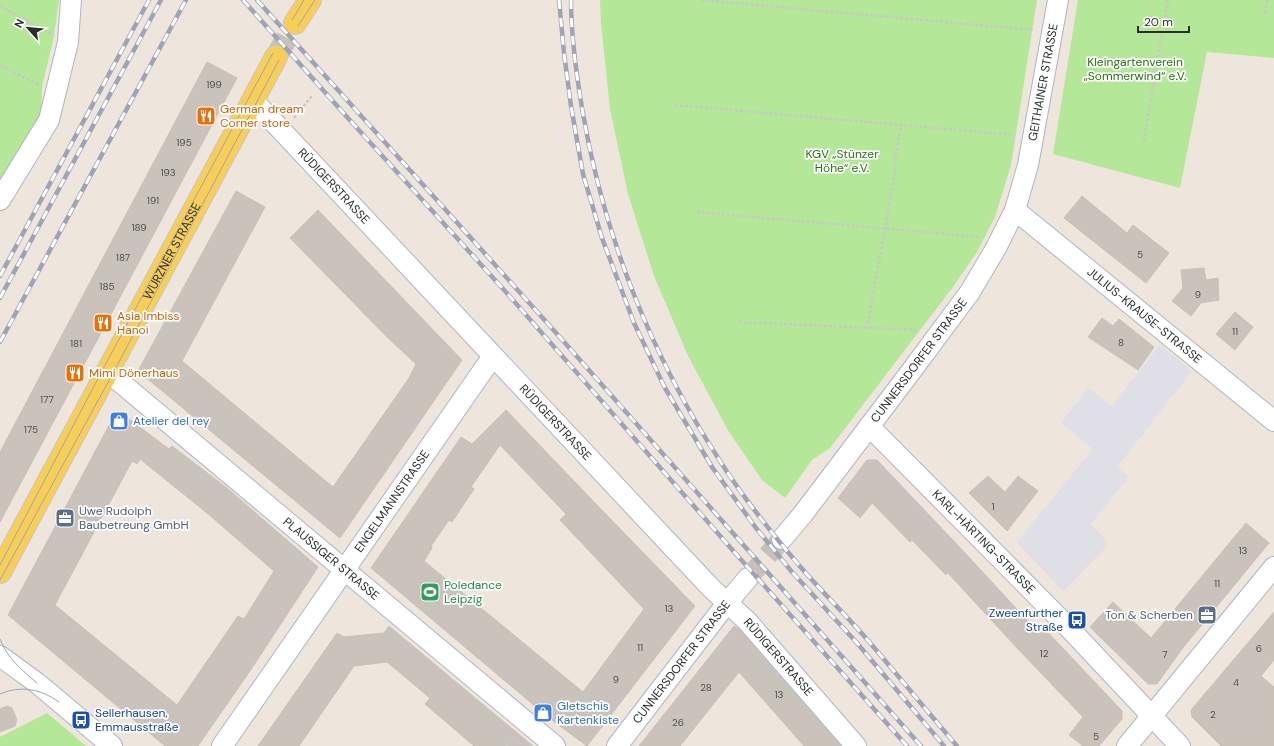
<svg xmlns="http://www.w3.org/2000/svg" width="1274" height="746" font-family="'DM Sans',sans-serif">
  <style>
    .industrial { fill: #e0dee6 }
    .green { fill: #b4e797 }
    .building { fill: #c9c3bc; stroke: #c9c2b6; fill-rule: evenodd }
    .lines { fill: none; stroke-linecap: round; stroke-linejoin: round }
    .minor-tunnel { stroke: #c7c1b9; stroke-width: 20; stroke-dasharray: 20 10; stroke-linecap: butt }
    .major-tunnel { stroke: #c7c1b9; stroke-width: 22; stroke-dasharray: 22 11; stroke-linecap: butt }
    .minor-casing { stroke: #b1b4c0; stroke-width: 22 }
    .major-casing { stroke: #c8c8c8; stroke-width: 24 }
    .path { stroke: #c8c8c8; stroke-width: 2.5; stroke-dasharray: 3 2; stroke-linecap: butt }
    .minor { stroke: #fff; stroke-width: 20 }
    .major { stroke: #f7cf58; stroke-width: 22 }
    .tram { stroke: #9fa3b6; stroke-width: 1 }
    .rail-casing { stroke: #9fa3b6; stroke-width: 4.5 }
    .rail { stroke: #fff; stroke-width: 3; stroke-dasharray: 9; stroke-linecap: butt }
    .labels { text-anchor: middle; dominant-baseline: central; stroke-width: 3.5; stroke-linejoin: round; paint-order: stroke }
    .number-label { font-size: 10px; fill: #52514f }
    .park-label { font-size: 12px; fill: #2b6d17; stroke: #fff }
    .street-label { font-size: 12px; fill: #2b2b2b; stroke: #fff }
    .food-label { font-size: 12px; fill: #c56008; stroke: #fff; text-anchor: start }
    .shop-label { font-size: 12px; fill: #366cbe; stroke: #fff; text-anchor: start }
    .service-label { font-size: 12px; fill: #4e5e75; stroke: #fff; text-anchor: start }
    .leisure-label { font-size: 12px; fill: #27864d; stroke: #fff; text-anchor: start }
    .transit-label { font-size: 12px; fill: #164399; stroke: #fff; text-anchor: end }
  </style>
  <rect width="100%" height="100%" fill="#eee6dd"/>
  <path class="industrial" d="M1160,345L1192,371L1117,467L1129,477L1091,524L1109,544L1063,591L1017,542L1093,449L1061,423L1088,388L1112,406Z"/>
  <g class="green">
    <path d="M0,0H59L54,36L42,87L41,121L0,187Z"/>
    <path d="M600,0H1037L1011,165L995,217L977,252L953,287L830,448L812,460L785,498L762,480L729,432L688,356L654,276L628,194L610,109L601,23Z"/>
    <path d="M1078,0H1274V58L1207,52L1180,188L1053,154Z"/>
    <path d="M47,713L86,746H0V737Z"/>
  </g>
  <g class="building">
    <path d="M207,62L237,78L0,522V452Z"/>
    <path d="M236,191L265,207L182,361L333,487L409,378L416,364L387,337L290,238L318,210L462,360L340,538L138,371Z"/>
    <path d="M1082,196L1127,233L1133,225L1169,253L1146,283L1064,218Z"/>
    <path d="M1204,268L1206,280L1218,278L1219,300L1201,303L1191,316L1172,301L1183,288L1181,270Z"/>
    <path d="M1235,312L1253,327L1235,350L1216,334Z"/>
    <path d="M1102,318L1113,326L1119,319L1154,347L1138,370L1088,337Z"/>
    <path d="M506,410L596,504L695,606L587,746L549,718L371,568L461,437L472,444ZM500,445L566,514L560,520L644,609L583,692L424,561L432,548L431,546L449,520L452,522L474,489L471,487Z"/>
    <path d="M125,416L169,449L172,446L227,488L318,567L252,668L198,746H165L8,615L113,418ZM140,459L207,513L274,571L244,619L238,616L177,705L55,605L132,461L137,464Z"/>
    <path d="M867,460H877L967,555L1036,630L1041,625L1122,711V719L1099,746H1083L1069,735L1083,717L1017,648L947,572L946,575L912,540L910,542L872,503L860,518L838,498Z"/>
    <path d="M988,476L1005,492L1018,476L1038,491L1007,531L969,493Z"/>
    <path d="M1246,523L1269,543L1182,649L1157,684H1148L1090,627L1113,602L1151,638Z"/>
    <path d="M1274,612V660L1261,676L1274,687V746H1221L1192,717L1191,710Z"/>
    <path d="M389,626L474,697L533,746H474L425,704L430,698L387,662L354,666L299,746H258L337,633L344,637L384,633Z"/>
    <path d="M734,626L739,629L841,746H804L739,672L680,746H639Z"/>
    <path d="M7,706L12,708L17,720L15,726L0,732V709Z"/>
  </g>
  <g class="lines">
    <path class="minor-tunnel" d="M748,578L782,539"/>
    <path class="major-tunnel" d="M276,57L295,23"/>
    <defs>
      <g id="minor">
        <path id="s1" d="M253,100L711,588L747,621L856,746"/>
        <path d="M0,200L49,120L68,42L71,0"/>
        <path id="s2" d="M1015,210L1274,421"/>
        <path id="s3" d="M108,372L555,746"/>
        <path id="s4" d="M869,426L1069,628L1180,746"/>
        <path id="s5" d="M782,539L803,514L909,374L970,292L996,248L1015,210L1028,165L1058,0"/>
        <path d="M0,656L37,683L112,746"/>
        <path id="s6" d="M222,746L493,356"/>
        <path id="s7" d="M617,746L727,603L748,578"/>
        <path d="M1127,746L1274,567"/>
      </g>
      <g id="major">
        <path d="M295,23L310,0"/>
        <path id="s8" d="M0,572L276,57"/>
      </g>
    </defs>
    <use href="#minor" class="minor-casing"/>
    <use href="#major" class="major-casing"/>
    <g class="path">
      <path d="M701,0L1034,30"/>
      <path d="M0,6L51,34"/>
      <path d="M1265,13L1267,0"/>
      <path d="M0,65L39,85"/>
      <path d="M675,105L1015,135"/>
      <path d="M294,118L312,96"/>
      <path d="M1144,141L1168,0"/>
      <path d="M697,212L981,237"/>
      <path d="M739,322L918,330"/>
      <path d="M867,328L895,174V157L901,125"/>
      <path d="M506,746L515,735"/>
    </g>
    <use href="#minor" class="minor"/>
    <use href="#major" class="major"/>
    <g class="tram">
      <path d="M292,20L304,0"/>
      <path d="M298,26L315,0"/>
      <path d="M0,565L103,369L273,53"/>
      <path d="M0,580L112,375L279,60"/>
      <path d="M0,639C7,658 22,670 37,683"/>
      <path d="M0,694C21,685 41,689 59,702"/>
    </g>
    <defs>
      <g id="rail">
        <path d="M243,0L347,117L505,291L736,554L907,746"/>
        <path d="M257,0L550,326L921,746"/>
        <path d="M559,0L564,53L571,106L583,174L602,238L634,323L665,388L712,467L756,528L792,572L857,643L944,746"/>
        <path d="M571,0C571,36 576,72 582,108C603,234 651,356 722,464C744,499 771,532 798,564C819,589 843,612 865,637C896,673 926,710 957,746"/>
        <path d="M0,276L149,0"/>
        <path d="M0,298L161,0"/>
        <path d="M0,342L186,0"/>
      </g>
    </defs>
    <use href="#rail" class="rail-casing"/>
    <use href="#rail" class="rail"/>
  </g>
  <defs>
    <symbol id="restaurant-square" viewBox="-11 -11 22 22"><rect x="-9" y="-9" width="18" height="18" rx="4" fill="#e8710a" stroke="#fff"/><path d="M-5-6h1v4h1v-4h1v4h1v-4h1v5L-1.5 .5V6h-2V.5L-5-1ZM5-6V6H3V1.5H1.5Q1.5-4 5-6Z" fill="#fff"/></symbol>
    <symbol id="shop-square" viewBox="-11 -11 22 22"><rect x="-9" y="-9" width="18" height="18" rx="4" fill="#3f7fe0" stroke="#fff"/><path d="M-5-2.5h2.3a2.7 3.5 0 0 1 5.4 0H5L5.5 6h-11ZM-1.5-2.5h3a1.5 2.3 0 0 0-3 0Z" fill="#fff"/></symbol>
    <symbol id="office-square" viewBox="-11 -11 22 22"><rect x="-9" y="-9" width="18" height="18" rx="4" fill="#5c6f8a" stroke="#fff"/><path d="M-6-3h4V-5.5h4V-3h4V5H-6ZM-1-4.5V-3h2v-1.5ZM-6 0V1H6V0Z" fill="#fff"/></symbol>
    <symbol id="stadium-square" viewBox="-11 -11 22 22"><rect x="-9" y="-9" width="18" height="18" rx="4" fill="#2e9e5b" stroke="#fff"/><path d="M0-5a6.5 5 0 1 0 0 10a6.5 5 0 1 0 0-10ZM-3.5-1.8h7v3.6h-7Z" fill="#fff"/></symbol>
    <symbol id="bus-square" viewBox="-11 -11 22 22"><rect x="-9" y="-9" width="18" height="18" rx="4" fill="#1a4fb4" stroke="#fff"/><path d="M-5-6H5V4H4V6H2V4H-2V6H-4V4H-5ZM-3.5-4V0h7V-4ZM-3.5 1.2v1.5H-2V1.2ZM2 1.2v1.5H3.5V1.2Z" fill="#fff"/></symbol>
  </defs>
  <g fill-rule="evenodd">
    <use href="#restaurant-square" x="195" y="105" width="22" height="22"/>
    <use href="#restaurant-square" x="92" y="312" width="22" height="22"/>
    <use href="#restaurant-square" x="64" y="362" width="22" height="22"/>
    <use href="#shop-square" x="108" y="410" width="22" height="22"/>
    <use href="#office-square" x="54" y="507" width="22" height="22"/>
    <use href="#stadium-square" x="419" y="581" width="22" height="22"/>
    <use href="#office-square" x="1196" y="604" width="22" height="22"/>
    <use href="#bus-square" x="1066" y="609" width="22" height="22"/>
    <use href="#shop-square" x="532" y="702" width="22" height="22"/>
    <use href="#bus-square" x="70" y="709" width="22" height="22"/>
  </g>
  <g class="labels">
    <g class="number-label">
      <text x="214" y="84">199</text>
      <text x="184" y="142">195</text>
      <text x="168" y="172">193</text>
      <text x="153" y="200">191</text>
      <text x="139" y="227">189</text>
      <text x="1140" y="254">5</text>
      <text x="123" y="257">187</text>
      <text x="107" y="286">185</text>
      <text x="1198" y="294">9</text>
      <text x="1235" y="331">11</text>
      <text x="1121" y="342">8</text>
      <text x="76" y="343">181</text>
      <text x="47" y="399">177</text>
      <text x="31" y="429">175</text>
      <text x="993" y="506">1</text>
      <text x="1243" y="550">13</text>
      <text x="1217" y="583">11</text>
      <text x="669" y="608">13</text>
      <text x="640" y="647">11</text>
      <text x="1259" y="648">6</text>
      <text x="1044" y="653">12</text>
      <text x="1165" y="654">7</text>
      <text x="616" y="679">9</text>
      <text x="1236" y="682">4</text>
      <text x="706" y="687">28</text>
      <text x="779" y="694">13</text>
      <text x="1213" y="714">2</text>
      <text x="678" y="722">26</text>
      <text x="1096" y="736">5</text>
    </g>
    <g class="park-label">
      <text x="1135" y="62">Kleingartenverein<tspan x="1135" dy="14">„Sommerwind“ e.V.</tspan></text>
      <text x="842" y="154">KGV „Stünzer<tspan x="842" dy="14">Höhe“ e.V.</tspan></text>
    </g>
    <g class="street-label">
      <text stroke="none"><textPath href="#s5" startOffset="535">GEITHAINER STRASSE</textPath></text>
      <text stroke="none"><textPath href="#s1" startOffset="118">RÜDIGERSTRASSE</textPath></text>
      <text stroke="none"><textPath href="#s8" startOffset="364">WURZNER STRASSE</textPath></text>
      <text stroke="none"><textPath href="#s2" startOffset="167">JULIUS-KRAUSE-STRASSE</textPath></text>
      <text stroke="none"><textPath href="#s5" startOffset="225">CUNNERSDORFER STRASSE</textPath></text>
      <text stroke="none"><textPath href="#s1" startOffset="442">RÜDIGERSTRASSE</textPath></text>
      <text stroke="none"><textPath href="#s6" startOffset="298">ENGELMANNSTRASSE</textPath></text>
      <text stroke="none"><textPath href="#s4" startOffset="163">KARL-HÄRTING-STRASSE</textPath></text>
      <text stroke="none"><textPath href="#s3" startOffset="291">PLAUSSIGER STRASSE</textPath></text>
      <text stroke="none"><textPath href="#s1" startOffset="766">RÜDIGERSTRASSE</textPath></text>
      <text stroke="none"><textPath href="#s7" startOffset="106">CUNNERSDORFER STRASSE</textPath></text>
    </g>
    <g class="food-label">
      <text x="220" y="109">German dream<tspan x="220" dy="14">Corner store</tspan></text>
      <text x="117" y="316">Asia Imbiss<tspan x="117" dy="14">Hanoi</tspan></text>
      <text x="89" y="373">Mimi Dönerhaus</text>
    </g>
    <g class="shop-label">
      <text x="133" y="421">Atelier del rey</text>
      <text x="557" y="706">Gletschis<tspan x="557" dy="14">Kartenkiste</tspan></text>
    </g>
    <g class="service-label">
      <text x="79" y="511">Uwe Rudolph<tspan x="79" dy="14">Baubetreung GmbH</tspan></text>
      <text x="1193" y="615" text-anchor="end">Ton &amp; Scherben</text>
    </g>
    <g class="leisure-label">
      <text x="444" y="585">Poledance<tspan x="444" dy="14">Leipzig</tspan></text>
    </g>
    <g class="transit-label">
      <text x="1063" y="613">Zweenfurther<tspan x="1063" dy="14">Straße</tspan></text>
      <text x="95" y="713" text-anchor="start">Sellerhausen,<tspan x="95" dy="14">Emmausstraße</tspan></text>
    </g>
  </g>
  <g transform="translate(28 28) rotate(297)" stroke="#ffffff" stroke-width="3" paint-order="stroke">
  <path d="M0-3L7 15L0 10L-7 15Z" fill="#2b2b2b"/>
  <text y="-6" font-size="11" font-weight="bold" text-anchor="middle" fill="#2b2b2b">N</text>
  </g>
  <path d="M1138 26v6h51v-6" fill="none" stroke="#2b2b2b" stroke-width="2"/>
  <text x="1144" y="26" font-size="12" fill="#2b2b2b" stroke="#ffffff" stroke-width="3" paint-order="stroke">20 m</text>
</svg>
